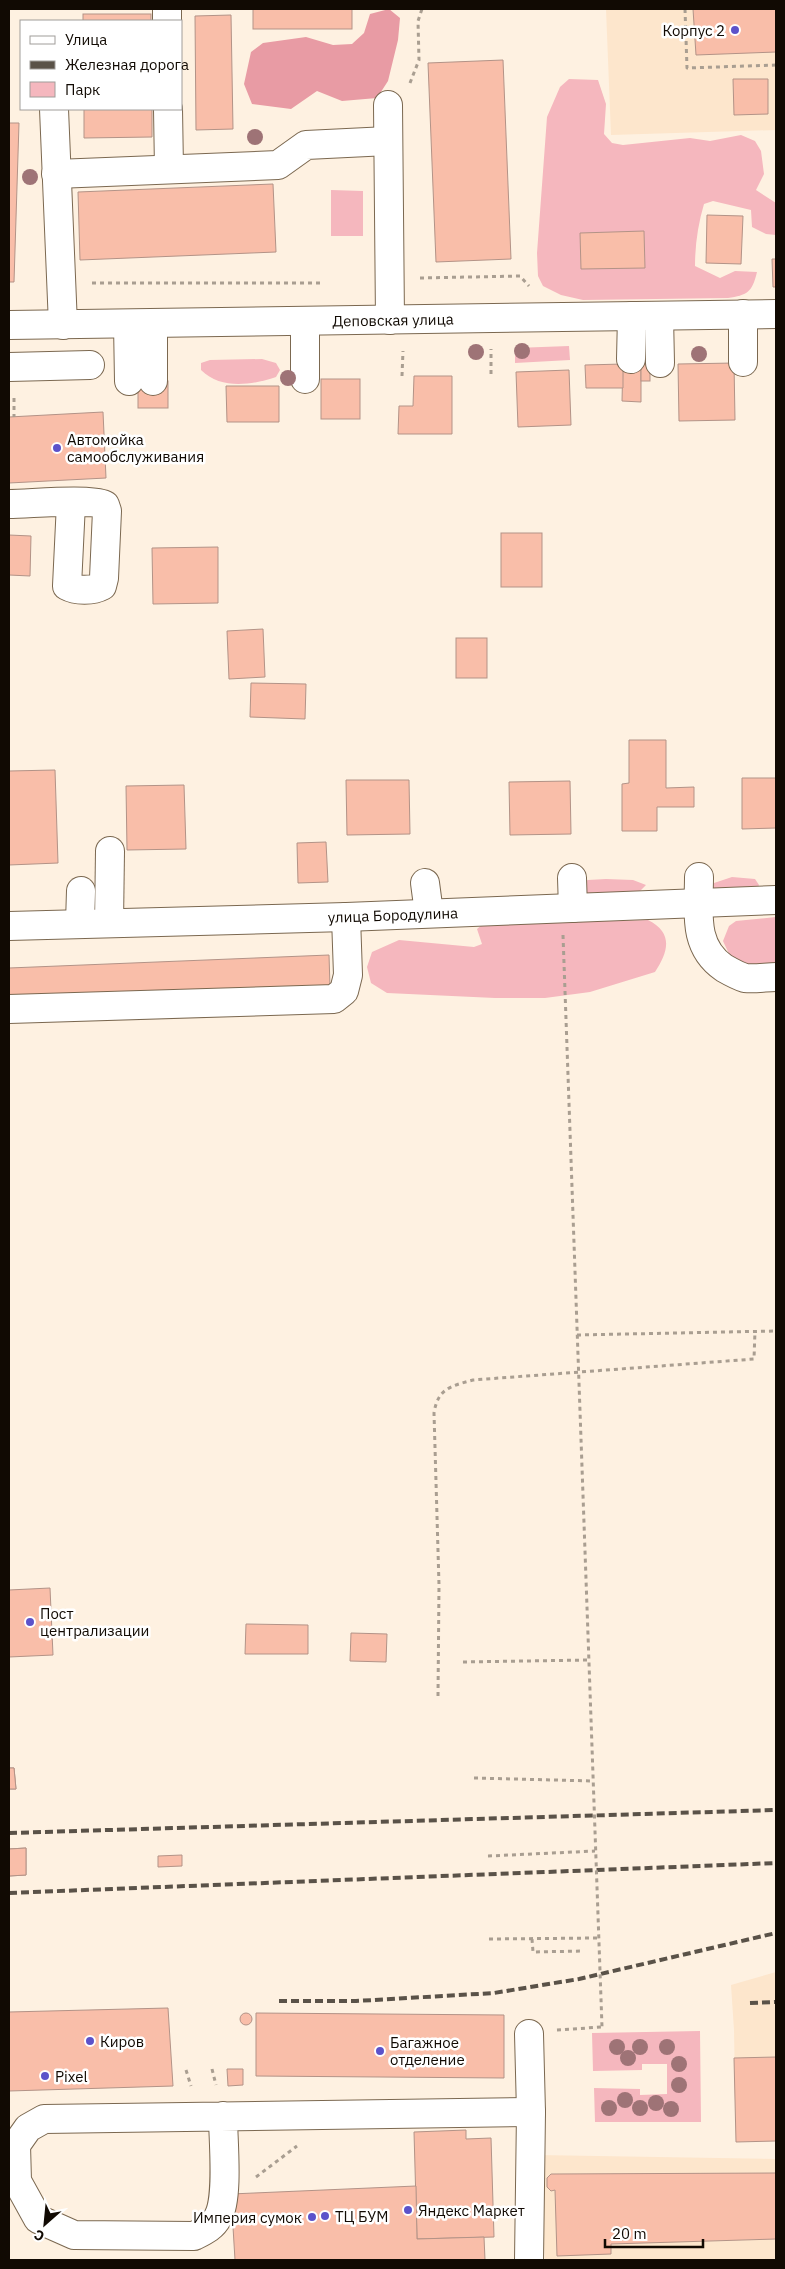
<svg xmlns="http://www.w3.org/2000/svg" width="785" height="2269" font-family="'IBM Plex Sans',sans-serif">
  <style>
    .built { fill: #fde6cc }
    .green { fill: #f5b7be }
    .forest { fill: #e89ba4 }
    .building { fill: #f9bea9; stroke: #b39387 }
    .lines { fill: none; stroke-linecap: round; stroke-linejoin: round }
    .minor-casing { stroke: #7b6850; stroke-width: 30 }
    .path { stroke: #a99e91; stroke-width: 3; stroke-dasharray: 4 4; stroke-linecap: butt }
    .minor { stroke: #fff; stroke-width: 28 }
    .rail { stroke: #5a5248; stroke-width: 4; stroke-dasharray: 8 4; stroke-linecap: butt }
    .path-bridge { stroke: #a99e91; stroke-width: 3; stroke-dasharray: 4 4; stroke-linecap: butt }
    .tree { fill: #9e7376 }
    .poi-dot { fill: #5c52ca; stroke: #fff; stroke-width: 2 }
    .labels { text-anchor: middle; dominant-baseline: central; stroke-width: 5; stroke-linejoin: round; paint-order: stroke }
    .poi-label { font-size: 15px; fill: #110a03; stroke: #fff; text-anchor: start }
    .street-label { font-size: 15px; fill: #110a03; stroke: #fff }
  </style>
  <rect width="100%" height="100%" fill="#fef1e1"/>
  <g class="built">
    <path d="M606,9H776V130L611,135Z"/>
    <path d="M776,1972V2141L736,2142L734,2030L731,1985Z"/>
    <path d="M537,2155L776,2159V2260H545Z"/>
  </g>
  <g class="green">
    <path d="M569,79L598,80L606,104L604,134L612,143L623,145L690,138L710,141L741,135L755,141L761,151L764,174L756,190L776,203V235L766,234L752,227L751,210L713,201L704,204C698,224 695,245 695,266L720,278L735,271L757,272C752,293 747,295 728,298L583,300L561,295L543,286L538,276L537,253L547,117L560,87Z"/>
    <path d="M331,190L363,191V236H331Z"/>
    <path d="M569,346L570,360L515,363V348Z"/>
    <path d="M262,359L276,363L280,370L276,377C252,385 221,390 201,370V363L210,360Z"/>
    <path d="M732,877L755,879L759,885L757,889L719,892L708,885Z"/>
    <path d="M606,879L633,880L646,885L637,894L598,892L583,894L577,884L588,880Z"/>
    <path d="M776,917V970L752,971L730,956L723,941L729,926L736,921Z"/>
    <path d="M648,920C674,933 668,952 655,972L590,992L545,998H495L387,993L371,983L367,967L372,952L399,940L474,947L482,944L477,929L483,924Z"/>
    <path d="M700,2031L701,2122H595L594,2088L640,2089V2095L667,2094V2064H642V2070L593,2071L592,2033Z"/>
  </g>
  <path class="forest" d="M389,9L400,18L398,40L388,81L377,98L342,101L317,91L291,109L252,104L244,84L251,52L263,43L306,37L333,45L352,44L364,33L370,14Z"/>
  <g class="building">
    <rect x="253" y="9" width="99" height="20"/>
    <path d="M693,9H776V52L696,55Z"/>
    <rect x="83" y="14" width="68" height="7"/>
    <path d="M231,15L233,129L196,130L195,16Z"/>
    <path d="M503,60L511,259L436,262L428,63Z"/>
    <path d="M733,79H768V114L734,115Z"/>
    <path d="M84,109H152V137L84,138Z"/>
    <path d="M9,123H19L14,282H9Z"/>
    <path d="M273,184L276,252L80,260L78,192Z"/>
    <path d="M707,215L743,216L741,264L706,263Z"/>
    <path d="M644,231L645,268L581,269L580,233Z"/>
    <path d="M772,259H776V287H773Z"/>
    <path d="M623,359H641V402L622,401Z"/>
    <rect x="641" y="363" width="9" height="18"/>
    <path d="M734,363L735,420L679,421L678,364Z"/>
    <path d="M623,364V388H586L585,365Z"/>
    <path d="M569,370L571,425L518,427L516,372Z"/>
    <path d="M414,376H452V434H398L399,406H413Z"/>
    <rect x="321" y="379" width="39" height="40"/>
    <rect x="138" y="381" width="30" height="27"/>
    <path d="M226,386H279V422H227Z"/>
    <path d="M103,412L106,478L9,483V417Z"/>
    <rect x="501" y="533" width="41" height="54"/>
    <path d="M9,535L31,536L30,576L9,575Z"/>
    <path d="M218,547V603L153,604L152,548Z"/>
    <path d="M263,629L265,677L229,679L227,631Z"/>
    <rect x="456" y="638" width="31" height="40"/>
    <path d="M251,683L306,684L305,719L250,717Z"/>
    <path d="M629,740H666V788L694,787V807H657V831H622V784L629,783Z"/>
    <path d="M55,770L58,863L9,865V771Z"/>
    <path d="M742,778H776V828L742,829Z"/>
    <path d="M346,780H409L410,834L347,835Z"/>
    <path d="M570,781L571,834L510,835L509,782Z"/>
    <path d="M184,785L186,849L127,850L126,786Z"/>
    <path d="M326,842L328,882L298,883L297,843Z"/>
    <path d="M329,955L330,987L9,1000V968Z"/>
    <path d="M50,1588L53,1655L9,1657V1590Z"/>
    <path d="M246,1624L308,1625V1654H245Z"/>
    <path d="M351,1633L387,1634L386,1662L350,1661Z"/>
    <path d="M9,1768H14L16,1789H9Z"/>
    <path d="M9,1768H14L16,1789H9Z"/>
    <path d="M26,1848V1875L9,1876V1849Z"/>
    <path d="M26,1848V1875L9,1876V1849Z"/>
    <path d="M182,1855V1866L158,1867V1856Z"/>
    <path d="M168,2008L173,2086L9,2091V2012Z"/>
    <circle cx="246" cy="2019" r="6"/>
    <path d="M256,2013L504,2015V2078L256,2076Z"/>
    <path d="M776,2057V2141L736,2142L734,2058Z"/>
    <path d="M227,2069H243V2085L228,2086Z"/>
    <path d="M466,2130V2139L491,2138L494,2237L417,2239L414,2132Z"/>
    <path d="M776,2173V2239L611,2244V2254L557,2256L555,2190L551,2191L547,2187V2178L551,2174Z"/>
    <path d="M416,2186L417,2239L484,2237L485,2260H235L231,2194Z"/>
  </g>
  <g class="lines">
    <defs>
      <g id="minor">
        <path d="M167,9V21"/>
        <path d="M388,105L390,320"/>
        <path d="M54,109L63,325"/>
        <path d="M168,109L169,169"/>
        <path d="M56,174L278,165L306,145L388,141"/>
        <path d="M743,314V362"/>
        <path d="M659,316L660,363"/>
        <path d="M128,324L129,381"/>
        <path d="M9,325L776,314"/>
        <path d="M631,359L632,316"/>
        <path d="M9,367L90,365"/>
        <path d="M305,379V321"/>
        <path d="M153,381V324"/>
        <path d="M9,504C30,504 89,498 105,505L107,511L104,578L102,586C93,591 76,591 67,586L71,503"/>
        <path d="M699,877C699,911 692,946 724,968C731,972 738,976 745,978C755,979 767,977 776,977"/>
        <path d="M572,878L573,908"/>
        <path d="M425,883L429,913"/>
        <path d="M80,923L81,891"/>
        <path d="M109,923L110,851"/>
        <path d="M9,926L346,917L776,900"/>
        <path d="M9,1009L334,999L344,991L348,975L346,917"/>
        <path d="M529,2034L531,2112L529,2260"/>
        <path d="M223,2116C223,2140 229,2197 218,2217C213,2227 204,2231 194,2236L74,2235L38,2219L17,2181L16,2145L28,2128L44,2119L531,2112"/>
      </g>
    </defs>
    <use href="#minor" class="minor-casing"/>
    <g class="path">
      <path d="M685,9L687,68L776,65"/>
      <path d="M410,83L419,60L418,21L422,9"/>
      <path d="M420,278L520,276L529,286"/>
      <path d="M92,283H321"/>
      <path d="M491,374V349"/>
      <path d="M402,376L403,351"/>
      <path d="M14,398V417"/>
      <path d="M577,1335L776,1331"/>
      <path d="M463,1662L589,1660"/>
      <path d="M438,1696L439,1585L434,1413C438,1388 451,1386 473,1380L754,1359L755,1331"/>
      <path d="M474,1778L593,1781"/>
      <path d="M488,1856L595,1851"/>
      <path d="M489,1939L598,1938"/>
      <path d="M532,1939L533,1952L583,1951"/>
      <path d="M557,2030L602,2027"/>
      <path d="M212,2069L216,2085"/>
      <path d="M186,2070L191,2086"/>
      <path d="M256,2177L297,2146"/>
    </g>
    <use href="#minor" class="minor"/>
    <g class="rail">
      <path d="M9,1833L776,1810"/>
      <path d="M9,1893L776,1863"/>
      <path d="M279,2001H356L494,1993L579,1979L776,1933"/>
      <path d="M750,2003L776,2002"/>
    </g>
    <path class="path-bridge" d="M563,935L602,2027"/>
  </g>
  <g class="tree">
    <circle cx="255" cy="137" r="8"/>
    <circle cx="30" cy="177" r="8"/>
    <circle cx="522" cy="351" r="8"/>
    <circle cx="476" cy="352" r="8"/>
    <circle cx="699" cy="354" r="8"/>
    <circle cx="288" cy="378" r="8"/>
    <circle cx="617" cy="2047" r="8"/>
    <circle cx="640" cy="2047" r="8"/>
    <circle cx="667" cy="2047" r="8"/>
    <circle cx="628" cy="2058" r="8"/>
    <circle cx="679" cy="2064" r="8"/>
    <circle cx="679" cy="2085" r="8"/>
    <circle cx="625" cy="2100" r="8"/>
    <circle cx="656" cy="2103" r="8"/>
    <circle cx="609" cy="2108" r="8"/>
    <circle cx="640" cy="2108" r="8"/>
    <circle cx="671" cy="2109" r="8"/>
  </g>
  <g class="poi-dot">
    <circle cx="735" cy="30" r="5"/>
    <circle cx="57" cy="448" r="5"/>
    <circle cx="30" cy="1622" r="5"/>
    <circle cx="90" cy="2041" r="5"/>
    <circle cx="380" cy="2051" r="5"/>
    <circle cx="45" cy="2076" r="5"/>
    <circle cx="408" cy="2210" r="5"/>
    <circle cx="325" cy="2216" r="5"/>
    <circle cx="312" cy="2217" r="5"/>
  </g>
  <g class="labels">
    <g class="poi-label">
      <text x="725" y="30" text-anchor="end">Корпус 2</text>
      <text x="67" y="439">Автомойка<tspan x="67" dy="17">самообслуживания</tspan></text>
      <text x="40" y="1613">Пост<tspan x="40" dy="17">централизации</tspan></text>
      <text x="100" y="2041">Киров</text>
      <text x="390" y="2042">Багажное<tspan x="390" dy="17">отделение</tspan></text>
      <text x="55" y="2076">Pixel</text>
      <text x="418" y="2210">Яндекс Маркет</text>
      <text x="335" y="2216">ТЦ БУМ</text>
      <text x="302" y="2217" text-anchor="end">Империя сумок</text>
    </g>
    <g class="street-label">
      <text transform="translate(393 320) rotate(-1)">Деповская улица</text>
      <text transform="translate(393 915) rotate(-2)">улица Бородулина</text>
    </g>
  </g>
  <rect width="785" height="2269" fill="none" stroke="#110a03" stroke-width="20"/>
  <rect x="20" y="20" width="162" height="90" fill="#ffffff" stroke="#a09d9a"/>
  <rect x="30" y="36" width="25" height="8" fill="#ffffff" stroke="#a09d9a"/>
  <text x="65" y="45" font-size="15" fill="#110a03">Улица</text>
  <rect x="30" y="61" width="25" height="8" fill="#5a5248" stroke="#a09d9a"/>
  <text x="65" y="70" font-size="15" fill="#110a03">Железная дорога</text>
  <rect x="30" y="82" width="25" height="15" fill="#f5b7be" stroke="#a09d9a"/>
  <text x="65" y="95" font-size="15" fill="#110a03">Парк</text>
  <g transform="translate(45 2224) rotate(207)" stroke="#ffffff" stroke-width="4" paint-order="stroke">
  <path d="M0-4L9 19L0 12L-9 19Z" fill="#110a03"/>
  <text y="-8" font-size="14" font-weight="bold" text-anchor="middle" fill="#110a03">С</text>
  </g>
  <path d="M605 2239v8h98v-8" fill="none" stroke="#110a03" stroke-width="2.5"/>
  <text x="612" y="2239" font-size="15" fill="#110a03" stroke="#ffffff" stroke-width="4" paint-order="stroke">20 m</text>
</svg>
